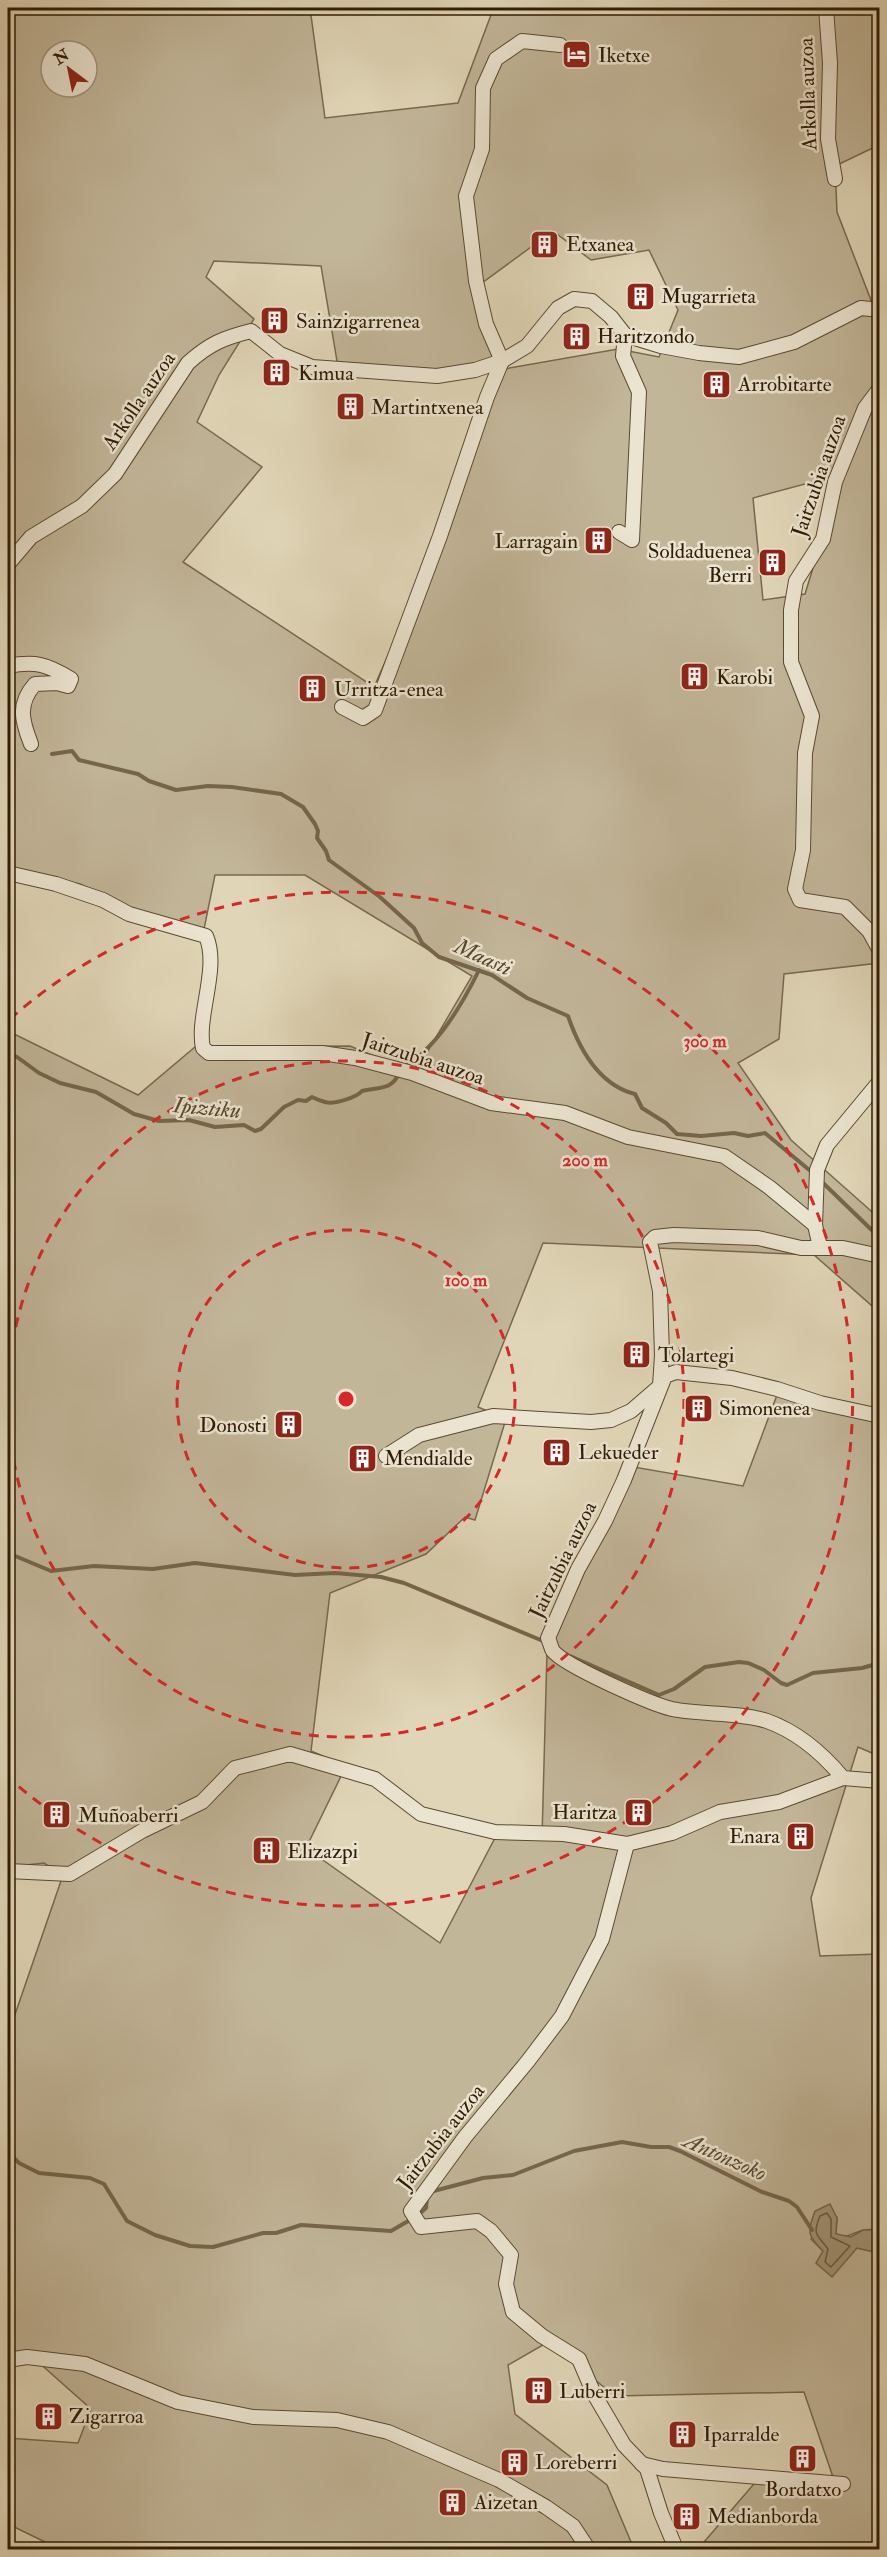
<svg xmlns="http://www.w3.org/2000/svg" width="887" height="2557" font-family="'IM FELL Double Pica',serif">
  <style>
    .green { fill: #c2b699; stroke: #78694f; stroke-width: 1.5; fill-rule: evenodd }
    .water { fill: #a4977a; stroke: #75664b; stroke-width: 1.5 }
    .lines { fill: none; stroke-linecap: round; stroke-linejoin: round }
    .shore { stroke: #6a5a40; stroke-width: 1.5 }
    .stream { stroke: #75664b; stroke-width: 4 }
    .minor-casing { stroke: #5b4a32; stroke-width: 16 }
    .minor { stroke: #ebe4d0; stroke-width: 14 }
    .ring { fill: none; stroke: #d62828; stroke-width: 3; stroke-dasharray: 10 8 }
    .labels { text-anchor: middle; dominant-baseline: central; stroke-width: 5; stroke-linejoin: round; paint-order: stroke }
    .poi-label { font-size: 21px; fill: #2f1c05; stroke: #ebe4d0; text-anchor: start }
    .street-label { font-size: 21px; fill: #2f1c05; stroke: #ebe4d0 }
    .water-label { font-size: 22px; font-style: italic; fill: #58472e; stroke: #ebe4d0 }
    .centre { fill: #d62828; stroke: #ebe4d0; stroke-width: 3 }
    .ring-label { font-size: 18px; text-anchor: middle; font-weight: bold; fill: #d62828; stroke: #ebe4d0; stroke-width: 5; stroke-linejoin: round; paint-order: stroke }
  </style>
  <rect width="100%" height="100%" fill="#e0d6b7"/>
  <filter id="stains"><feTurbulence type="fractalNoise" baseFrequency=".00333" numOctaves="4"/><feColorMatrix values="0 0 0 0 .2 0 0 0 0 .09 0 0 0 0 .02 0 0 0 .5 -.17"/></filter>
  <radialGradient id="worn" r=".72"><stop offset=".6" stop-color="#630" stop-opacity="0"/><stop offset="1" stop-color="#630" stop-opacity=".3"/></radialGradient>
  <path class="green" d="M8,8H310L325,118L458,103L491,15L499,8H879V145L835,166L837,212L874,308L879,309V963L784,974L779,1039L738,1063L791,1140L879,1218V1312L814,1255L543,1243L478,1407L506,1419L475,1520L465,1517L426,1554L330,1593L311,1751L346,1766L306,1848L440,1943L495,1838H542L547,1652L634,1467L743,1486L777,1395L879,1419V1756L858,1747L811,1898L820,1956L879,1954V2230C875,2230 869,2229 864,2230C852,2232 849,2240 836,2234L837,2218L811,2239L823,2251L857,2248L879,2253V2549H698L759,2478L836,2486L804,2392L615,2396L548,2342L508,2365L515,2414L607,2485L634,2549L387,2550L376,2544L357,2550H43L45,2542L8,2524V2438L78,2443L91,2409L28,2353L8,2357V2029H10L63,1875L44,1863L8,1867V1031L138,1095L195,1047L350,1046L415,1073L472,976L305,875H215L203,934L134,910L80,884L8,870ZM51,51H87V87H51ZM553,231L591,260L649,250L678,310L659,357L618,349L498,370L471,291ZM214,261L321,266L338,367L498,370L428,565L374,687L183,562L262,467L197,422L219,375L254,319L206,277ZM842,474L805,594L763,600L753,498Z"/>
  <path class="water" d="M830,2204L837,2218L836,2234L851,2237L863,2230H880L879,2253L857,2248L832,2277L816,2263L823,2251C807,2235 807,2232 815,2211Z"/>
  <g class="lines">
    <path class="shore" d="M827,2213L831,2219V2237L850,2246L831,2267L825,2262L828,2249C817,2234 812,2235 820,2216Z"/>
    <g class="stream">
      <path d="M52,754L72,751L79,760L138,774L149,781L176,790L208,786L232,787L281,794L303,807L315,824L318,831L317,838L326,851L329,860L380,897L414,928L422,943L439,957L492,975L527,998L568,1016C579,1048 599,1085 635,1094L642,1108L666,1123L677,1134L701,1136L734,1133L748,1136L765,1133L814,1174"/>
      <path d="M8,1054L17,1057L39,1073L60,1083L96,1092L134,1114L159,1121L189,1120L215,1127L244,1125L255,1131L261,1129L284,1107L298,1100L306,1101L312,1097C316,1099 321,1101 325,1102C334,1105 357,1097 362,1091C377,1087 392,1091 399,1073"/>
      <path d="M405,1066C437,1047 463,1003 479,970"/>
      <path d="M821,1181L880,1238"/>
      <path d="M8,1553L51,1571L94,1566L153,1569L195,1563L295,1575L335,1573L381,1577L404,1583L543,1641"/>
      <path d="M570,1656L659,1695L674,1689L705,1667L739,1662L748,1663L764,1670L781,1683L787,1685L813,1673L862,1668L880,1663"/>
      <path d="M8,2152L19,2163L39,2173L90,2178L104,2184L127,2221L155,2235L190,2246L213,2247L263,2233H276L301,2225L391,2231L410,2220"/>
      <path d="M430,2192L483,2178L513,2175L574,2151L622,2142L651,2147H669L680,2151L762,2192L789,2201L797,2207L812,2230"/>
      <path d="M418,2215L426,2208L427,2198"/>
    </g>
    <defs>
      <g id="minor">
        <path d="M826,8L830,63L828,139L835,179"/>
        <path d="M880,388L865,408L835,482L823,539L796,581L791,610V662L812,716L805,753L803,850L795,889L800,900L845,907L869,931L880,951"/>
        <path d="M619,532L632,540L639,392L623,356L625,335"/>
        <path d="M8,564L31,537L82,506L115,474L188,363C209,344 223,338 251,331L280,354L312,367L437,376L475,370L502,361L527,346L558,308L574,299L592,301L611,317L625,335L661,346L699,353L739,357L794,342L861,308L880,310"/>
        <path d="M8,666C35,661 47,664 71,679L68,686L57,683L35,684C17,704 22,721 31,744"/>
        <path d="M342,707L363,718L375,710L440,536L487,397L502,361L486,324L476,281L466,196L482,149L483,88L496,59L522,41L560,45"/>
        <path d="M8,873L56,884L103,900L129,914L206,936C220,968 196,1017 203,1048L209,1053H322L355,1058L412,1073L491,1103L565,1113L628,1137L724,1156L769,1187L815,1225"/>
        <path d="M820,1247L815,1225L817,1170L827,1145L880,1081"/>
        <path d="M880,1416L820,1403L777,1389L732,1378L676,1372L665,1376L624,1480L605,1521L578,1569L548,1638C550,1642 551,1648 553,1651C565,1666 651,1704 672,1709C701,1715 740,1712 767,1721C798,1732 823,1754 843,1778L880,1781"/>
        <path d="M386,1456L419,1435L493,1416L591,1422L611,1420L631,1411L660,1386L662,1355L660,1291L650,1242L655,1237L674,1235L758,1238L801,1248H843L880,1256"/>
        <path d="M627,1844L602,1939L562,2016L528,2061L465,2137L411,2211L421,2227L477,2221L491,2231L511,2255L506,2284L513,2312L542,2336L579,2359L594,2394L624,2445L647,2469L661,2513L674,2544V2550"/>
        <path d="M8,1871L70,1874L142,1831L202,1802L235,1768L290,1754L375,1779L421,1814L495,1832L564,1834L627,1844L672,1833L720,1812L779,1802L843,1778"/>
        <path d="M8,2360L27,2357L85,2364L178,2402L253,2417L337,2420L388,2432L499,2480L546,2507L573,2526L589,2550"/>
        <path d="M642,2464L663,2469L843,2484"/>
      </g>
    </defs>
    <use href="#minor" class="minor-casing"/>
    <use href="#minor" class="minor"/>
  </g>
  <g class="ring">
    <circle cx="346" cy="1399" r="169"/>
    <circle cx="346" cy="1399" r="338"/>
    <path d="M10 1019A507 507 0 1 1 10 1779"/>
  </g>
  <defs>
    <symbol id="hotel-square" viewBox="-11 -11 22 22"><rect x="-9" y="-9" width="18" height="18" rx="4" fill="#8f2418" stroke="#ebe4d0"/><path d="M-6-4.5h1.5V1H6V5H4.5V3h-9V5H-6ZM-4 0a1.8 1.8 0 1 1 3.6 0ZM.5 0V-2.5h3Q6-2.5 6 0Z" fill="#fff"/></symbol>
    <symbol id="building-square" viewBox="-11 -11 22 22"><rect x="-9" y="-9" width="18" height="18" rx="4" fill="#8f2418" stroke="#ebe4d0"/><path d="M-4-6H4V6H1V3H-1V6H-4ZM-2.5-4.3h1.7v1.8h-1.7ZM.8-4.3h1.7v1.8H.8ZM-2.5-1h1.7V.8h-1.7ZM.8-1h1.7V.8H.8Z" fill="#fff"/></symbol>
  </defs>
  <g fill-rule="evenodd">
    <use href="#hotel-square" x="560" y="38" width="33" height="33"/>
    <use href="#building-square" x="528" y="228" width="33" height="33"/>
    <use href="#building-square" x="624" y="280" width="33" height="33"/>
    <use href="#building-square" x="258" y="304" width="33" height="33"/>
    <use href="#building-square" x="560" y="320" width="33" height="33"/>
    <use href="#building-square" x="260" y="356" width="33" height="33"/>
    <use href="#building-square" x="700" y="368" width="33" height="33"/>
    <use href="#building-square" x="334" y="390" width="33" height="33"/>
    <use href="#building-square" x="582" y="524" width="33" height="33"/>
    <use href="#building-square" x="756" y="546" width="33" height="33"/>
    <use href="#building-square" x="678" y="660" width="33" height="33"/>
    <use href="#building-square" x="296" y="672" width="33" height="33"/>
    <use href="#building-square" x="620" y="1338" width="33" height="33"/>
    <use href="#building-square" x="682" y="1392" width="33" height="33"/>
    <use href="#building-square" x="272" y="1408" width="33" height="33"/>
    <use href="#building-square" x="540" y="1436" width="33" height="33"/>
    <use href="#building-square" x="346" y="1442" width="33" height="33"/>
    <use href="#building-square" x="622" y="1796" width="33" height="33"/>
    <use href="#building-square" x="40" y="1798" width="33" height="33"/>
    <use href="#building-square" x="784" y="1820" width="33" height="33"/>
    <use href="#building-square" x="250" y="1834" width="33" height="33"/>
    <use href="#building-square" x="522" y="2374" width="33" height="33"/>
    <use href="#building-square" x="32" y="2400" width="33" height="33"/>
    <use href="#building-square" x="666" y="2418" width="33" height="33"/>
    <use href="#building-square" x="786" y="2442" width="33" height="33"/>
    <use href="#building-square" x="498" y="2446" width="33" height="33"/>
    <use href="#building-square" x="436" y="2486" width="33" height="33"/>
    <use href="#building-square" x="670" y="2500" width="33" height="33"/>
  </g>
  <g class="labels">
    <g class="poi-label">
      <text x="598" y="55">Iketxe</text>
      <text x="566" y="244">Etxanea</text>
      <text x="661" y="296">Mugarrieta</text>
      <text x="296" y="321">Sainzigarrenea</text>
      <text x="597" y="336">Haritzondo</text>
      <text x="298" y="373">Kimua</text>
      <text x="738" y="384">Arrobitarte</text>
      <text x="371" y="407">Martintxenea</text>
      <text x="578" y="541" text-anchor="end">Larragain</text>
      <text x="752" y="551" text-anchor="end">Soldaduenea<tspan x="752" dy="24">Berri</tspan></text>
      <text x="716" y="677">Karobi</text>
      <text x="334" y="689">Urritza-enea</text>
      <text x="658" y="1355">Tolartegi</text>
      <text x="719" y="1408">Simonenea</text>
      <text x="267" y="1425" text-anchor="end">Donosti</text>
      <text x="578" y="1452">Lekueder</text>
      <text x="384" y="1458">Mendialde</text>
      <text x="617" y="1812" text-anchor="end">Haritza</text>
      <text x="78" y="1815">Muñoaberri</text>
      <text x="780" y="1836" text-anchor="end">Enara</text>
      <text x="287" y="1851">Elizazpi</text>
      <text x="559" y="2391">Luberri</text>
      <text x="69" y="2416">Zigarroa</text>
      <text x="703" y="2434">Iparralde</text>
      <text x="535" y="2462">Loreberri</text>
      <text x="803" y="2489" text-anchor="middle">Bordatxo</text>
      <text x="474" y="2502">Aizetan</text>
      <text x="707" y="2516">Medianborda</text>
    </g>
    <g class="street-label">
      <text transform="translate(808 94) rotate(-92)">Arkolla auzoa</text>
      <text transform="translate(139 401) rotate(-56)">Arkolla auzoa</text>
      <text transform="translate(819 476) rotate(-71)">Jaitzubia auzoa</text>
      <text transform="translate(423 1059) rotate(18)">Jaitzubia auzoa</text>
      <text transform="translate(563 1560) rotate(-64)">Jaitzubia auzoa</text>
      <text transform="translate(441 2137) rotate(-52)">Jaitzubia auzoa</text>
    </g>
    <g class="water-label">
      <text transform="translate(483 957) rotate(24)">Maasti</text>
      <text transform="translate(207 1108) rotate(5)">Ipiztiku</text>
      <text transform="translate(725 2157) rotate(24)">Antonzoko</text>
    </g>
  </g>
  <circle cx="346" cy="1399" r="9" class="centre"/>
  <g class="ring-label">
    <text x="705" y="1047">300 m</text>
    <text x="585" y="1166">200 m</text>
    <text x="466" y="1286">100 m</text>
  </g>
  <rect width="887" height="2557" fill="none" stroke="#e0d6b7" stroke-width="30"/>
  <rect x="9" y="9" width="869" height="2539" fill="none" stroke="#2f1c05" stroke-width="3"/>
  <rect x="15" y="15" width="857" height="2527" fill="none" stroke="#2f1c05" stroke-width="1.5"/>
  <g transform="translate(69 69) rotate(328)"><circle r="28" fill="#ebe4d0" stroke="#a0947f" stroke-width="1.5"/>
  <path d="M0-4.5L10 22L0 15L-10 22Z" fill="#8f2418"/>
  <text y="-9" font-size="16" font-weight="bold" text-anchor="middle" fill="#2f1c05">N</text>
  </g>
  <rect width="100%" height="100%" filter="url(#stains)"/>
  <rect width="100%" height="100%" fill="url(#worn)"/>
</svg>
